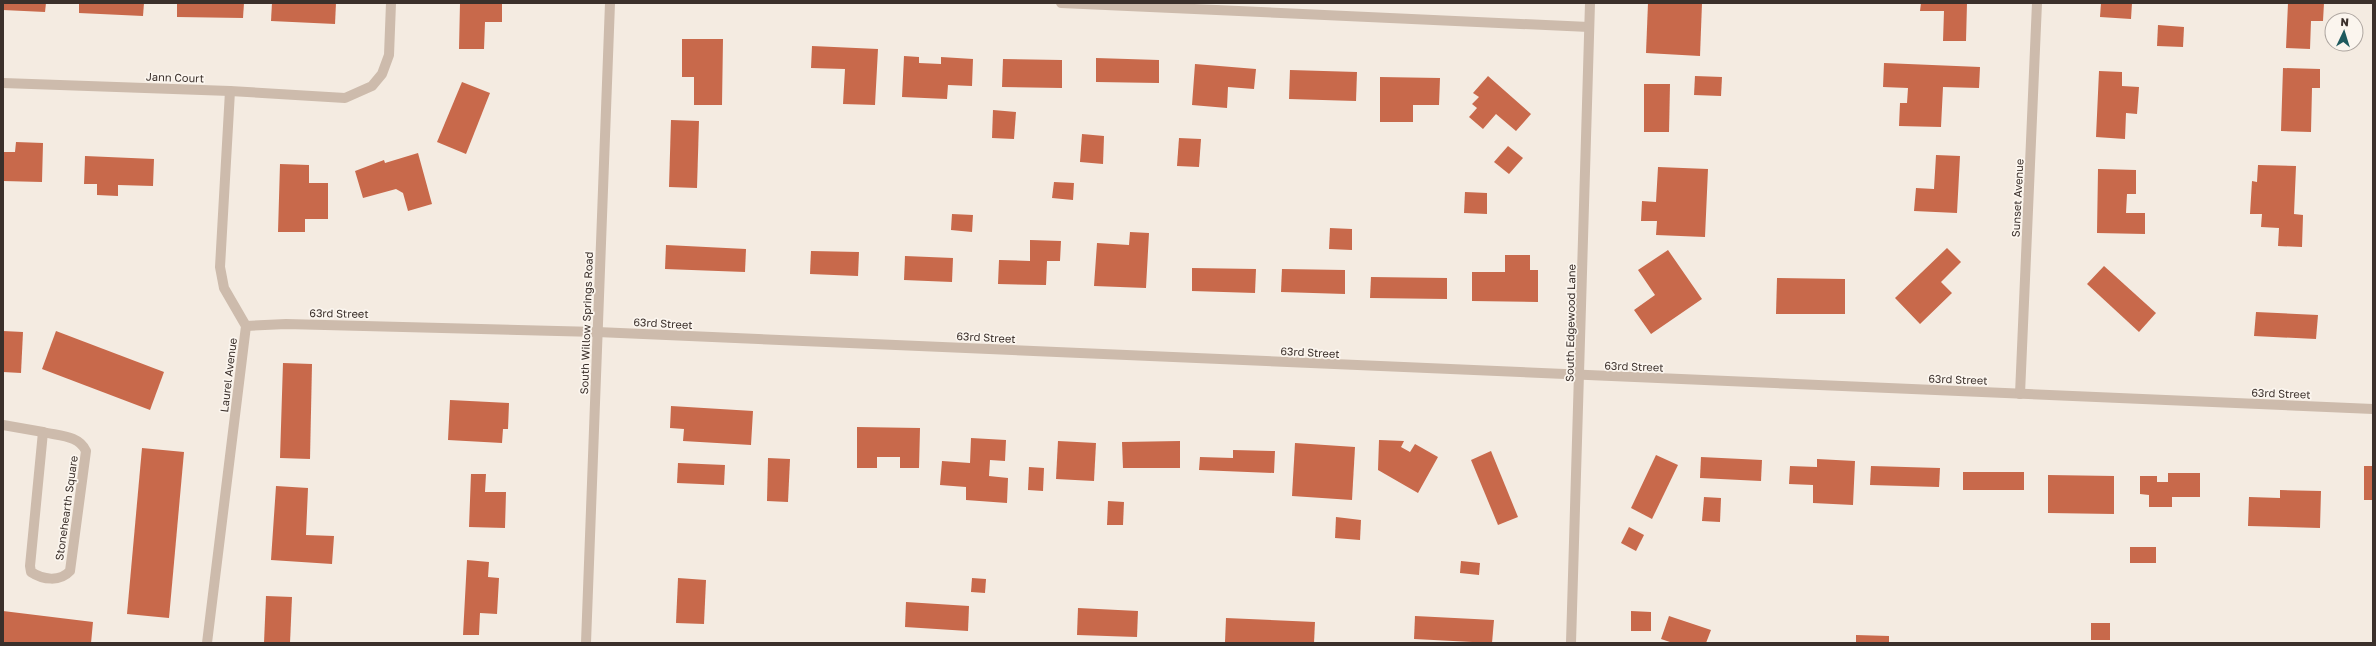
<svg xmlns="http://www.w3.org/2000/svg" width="2376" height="646" font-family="'Golos Text',sans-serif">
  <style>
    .building { fill: #c8694b }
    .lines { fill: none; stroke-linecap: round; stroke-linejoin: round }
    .minor { stroke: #cdbbac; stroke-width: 10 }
    .tertiary { stroke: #cdbbac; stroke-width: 10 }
    .labels { text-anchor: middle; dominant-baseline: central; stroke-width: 3.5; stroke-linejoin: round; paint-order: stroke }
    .street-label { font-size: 11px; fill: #3b302b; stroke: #fbf5ee }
  </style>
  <rect width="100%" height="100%" fill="#f4ebe1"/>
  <g class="building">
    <path d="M3,3H46L45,12L3,10Z"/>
    <path d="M79,3H144L143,16L79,13Z"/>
    <path d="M177,3H244L243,18L177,17Z"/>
    <path d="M272,3H336L335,24L271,21Z"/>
    <path d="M460,3H502V22H485L484,49H459Z"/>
    <path d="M1648,3H1702L1700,56L1646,53Z"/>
    <path d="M1921,3H1967L1966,41H1943L1944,11H1920Z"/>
    <path d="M2101,3H2132L2131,19L2100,17Z"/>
    <path d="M2288,3H2324L2323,21H2311L2310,49L2286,48Z"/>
    <path d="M2158,25L2184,27L2183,47L2157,46Z"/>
    <path d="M682,39H723L722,105H694V77H682Z"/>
    <path d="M812,46L878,49L875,105L843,104L845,69L811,68Z"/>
    <path d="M904,56L919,57V63L941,64V57L973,59L972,86L948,85L947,99L902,97Z"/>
    <path d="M1096,58L1159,60V83L1096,82Z"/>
    <path d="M1003,59L1062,60V88L1002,87Z"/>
    <path d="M1884,63L1980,67L1979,88L1943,87L1941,127L1899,126L1900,103H1907L1908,88L1883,87Z"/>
    <path d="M1195,64L1256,69L1254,89L1228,87L1227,108L1192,105Z"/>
    <path d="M2283,68L2320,69V88H2312L2311,132L2281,131Z"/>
    <path d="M1290,70L1357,72L1356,101L1289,99Z"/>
    <path d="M2099,71L2122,72V86L2139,87L2137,114L2126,113L2125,139L2096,137Z"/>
    <path d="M1488,76L1531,114L1516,131L1496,114L1483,129L1469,117L1477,108L1472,104L1479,97L1473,93Z"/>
    <path d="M1695,76L1722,77L1721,96L1694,95Z"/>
    <path d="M1380,77L1440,78L1439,105H1413V122H1380Z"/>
    <path d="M462,82L490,93L466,154L437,142Z"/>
    <path d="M1644,84H1670L1669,132H1644Z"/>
    <path d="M993,110L1016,112L1014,139L992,138Z"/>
    <path d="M671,120L699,121L697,188L669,187Z"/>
    <path d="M1082,134L1104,136L1103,164L1080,162Z"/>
    <path d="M1179,138L1201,139L1199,167L1177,166Z"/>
    <path d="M16,142L43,143L42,182L3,181V152H15Z"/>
    <path d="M1508,146L1523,158L1509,174L1494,162Z"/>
    <path d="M418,153L432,204L408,211L403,193L396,189L363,198L355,171L384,160L385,163Z"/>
    <path d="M1936,155L1960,156L1957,213L1914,211L1916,188L1934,189Z"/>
    <path d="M85,156L154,159L153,186L118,185V196L97,195V184H84Z"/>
    <path d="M280,164L309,165V183H328V219H305V232H278Z"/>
    <path d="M2258,165L2296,166L2294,214L2303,215L2302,247L2278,246L2279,228L2261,227L2262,214H2250L2252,181L2257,182Z"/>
    <path d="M1658,167L1708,169L1705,237L1656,235L1657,221H1641L1642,201L1656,202Z"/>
    <path d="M2098,169L2136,170V194H2127L2126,213H2145V234L2097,233Z"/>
    <path d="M1054,182L1074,183L1073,200L1052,198Z"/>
    <path d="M1465,192L1487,193V214L1464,213Z"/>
    <path d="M952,214L973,215L972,232L951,230Z"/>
    <path d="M1330,228L1352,229V250L1329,249Z"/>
    <path d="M1130,232L1149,233L1146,288L1094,286L1097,243L1129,245Z"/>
    <path d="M1030,240L1061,241L1060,261H1047L1046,285L998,284L999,260L1030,261Z"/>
    <path d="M666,245L746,249L745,272L665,269Z"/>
    <path d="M1947,248L1961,262L1941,282L1952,293L1920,324L1895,298Z"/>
    <path d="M1668,250L1702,299L1651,334L1634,310L1655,295L1638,270Z"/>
    <path d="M811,251L859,252L858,276L810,274Z"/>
    <path d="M1505,255H1530V270H1538V302L1472,301V272H1505Z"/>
    <path d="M905,256L953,258L952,282L904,280Z"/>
    <path d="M2104,266L2156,313L2139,332L2087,284Z"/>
    <path d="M1192,268L1256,269L1255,293L1192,291Z"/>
    <path d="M1282,269L1345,270V294L1281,292Z"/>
    <path d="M1371,277L1447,278V299L1370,298Z"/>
    <path d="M1777,278L1845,279V314H1776Z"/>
    <path d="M2256,312L2318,315L2316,339L2254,336Z"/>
    <path d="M3,331L23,332L21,373L3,372Z"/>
    <path d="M56,331L164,372L150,410L42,369Z"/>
    <path d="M283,363L312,364L310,459L280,458Z"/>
    <path d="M450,400L509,403L508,429H503L502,443L448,440Z"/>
    <path d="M671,406L753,411L751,445L683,441L684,429L670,428Z"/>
    <path d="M857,427L920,428L919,468H900V457H877V468H857Z"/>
    <path d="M971,438L1006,440L1005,461L990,460L989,476L1008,478L1007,503L966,500V487L940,485L942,461L970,463Z"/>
    <path d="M1379,440L1404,441L1401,447L1410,452L1415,444L1438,457L1418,493L1378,470Z"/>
    <path d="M1058,441L1096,443L1094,481L1056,479Z"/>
    <path d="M1180,441V468H1123L1122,442Z"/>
    <path d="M1295,443L1355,447L1352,500L1292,496Z"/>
    <path d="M142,448L184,452L169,618L127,614Z"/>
    <path d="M1233,450L1275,451L1274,473L1199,470L1200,457L1233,458Z"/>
    <path d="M1491,451L1518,517L1498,525L1471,460Z"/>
    <path d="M1656,455L1678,465L1652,519L1631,508Z"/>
    <path d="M1701,457L1762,460L1761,481L1700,478Z"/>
    <path d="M768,458L790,459L788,502L767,501Z"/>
    <path d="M1817,459L1855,461L1853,505L1813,503V485L1789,484L1790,466L1817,467Z"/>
    <path d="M678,463L725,465L724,485L677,483Z"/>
    <path d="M1871,466L1940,468L1939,487L1870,485Z"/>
    <rect x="2364" y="466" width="9" height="34"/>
    <path d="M1029,467L1044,468L1043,491L1028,490Z"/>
    <rect x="1963" y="472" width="61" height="18"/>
    <path d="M2168,473H2200V497H2172V507H2149V495L2140,494V476H2157V482H2168Z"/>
    <path d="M471,474H486L485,492H506L505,528L469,527Z"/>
    <path d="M2048,475L2114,476V514L2048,513Z"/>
    <path d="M276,486L308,488L306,535L334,536L332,564L271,560Z"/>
    <path d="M2280,490L2321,491L2320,528L2248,526L2249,497L2280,498Z"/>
    <path d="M1704,497L1721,498L1720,522L1702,521Z"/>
    <path d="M1108,501L1124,502L1123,525H1107Z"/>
    <path d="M1336,517L1361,520L1360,540L1335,538Z"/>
    <path d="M1629,527L1644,535L1636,551L1621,543Z"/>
    <rect x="2130" y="547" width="26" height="16"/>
    <path d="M467,560L489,562L488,577L499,578L497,614L480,613L479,635H463Z"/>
    <path d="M1461,561L1480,563L1479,575L1460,573Z"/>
    <path d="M678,578L706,580L704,624L676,623Z"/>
    <path d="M972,578L986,579L985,593L971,592Z"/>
    <path d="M266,596L292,597L290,643H264Z"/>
    <path d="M906,602L969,606L968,631L905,627Z"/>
    <path d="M1078,608L1138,611L1137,637L1077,635Z"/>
    <path d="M3,611L93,622L91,643H3Z"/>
    <path d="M1631,611L1651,612V631H1631Z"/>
    <path d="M1415,616L1494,620L1492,643L1414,639Z"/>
    <path d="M1669,616L1711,630L1706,643H1673L1661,639Z"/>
    <path d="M1226,618L1315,622L1314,643L1225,642Z"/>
    <rect x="2091" y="623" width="19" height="17"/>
    <path d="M1856,635L1889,636V643H1856Z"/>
  </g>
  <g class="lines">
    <g class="minor">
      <path d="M1061,3L1589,27"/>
      <path d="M3,83L230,91L345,98L372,86L382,74L389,55L391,3"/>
      <path d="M246,326L286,324L597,332L2373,409"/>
      <path d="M2020,394L2037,3"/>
      <path d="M3,425L43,432"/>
      <path d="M43,432C59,436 79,435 86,451L70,571C60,582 43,580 31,572L30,566Z"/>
      <path d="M207,643L246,326L224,288L220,267L230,91"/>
      <path d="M1571,643L1590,3"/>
    </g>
    <path class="tertiary" d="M586,643L610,3"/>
  </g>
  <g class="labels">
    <g class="street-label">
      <text transform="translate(175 77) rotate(2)">Jann Court</text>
      <text transform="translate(2017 198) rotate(-87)">Sunset Avenue</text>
      <text transform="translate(339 313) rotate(1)">63rd Street</text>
      <text transform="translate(586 323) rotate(-88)">South Willow Springs Road</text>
      <text transform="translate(663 323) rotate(3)">63rd Street</text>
      <text transform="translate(1570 323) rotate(-89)">South Edgewood Lane</text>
      <text transform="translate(986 337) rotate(3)">63rd Street</text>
      <text transform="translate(1310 352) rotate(3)">63rd Street</text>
      <text transform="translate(1634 366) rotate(2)">63rd Street</text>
      <text transform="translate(228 375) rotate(-83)">Laurel Avenue</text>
      <text transform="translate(1958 379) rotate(2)">63rd Street</text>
      <text transform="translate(2281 393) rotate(2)">63rd Street</text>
      <text transform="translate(66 508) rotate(-82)">Stonehearth Square</text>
    </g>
  </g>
  <rect width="2376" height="646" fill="none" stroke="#3b302b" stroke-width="8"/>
  <g transform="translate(2344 32) rotate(4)"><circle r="19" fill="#fbf5ee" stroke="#aea6a0"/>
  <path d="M0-3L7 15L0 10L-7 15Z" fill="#1f5a5e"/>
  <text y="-6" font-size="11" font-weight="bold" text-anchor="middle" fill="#3b302b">N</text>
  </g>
</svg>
